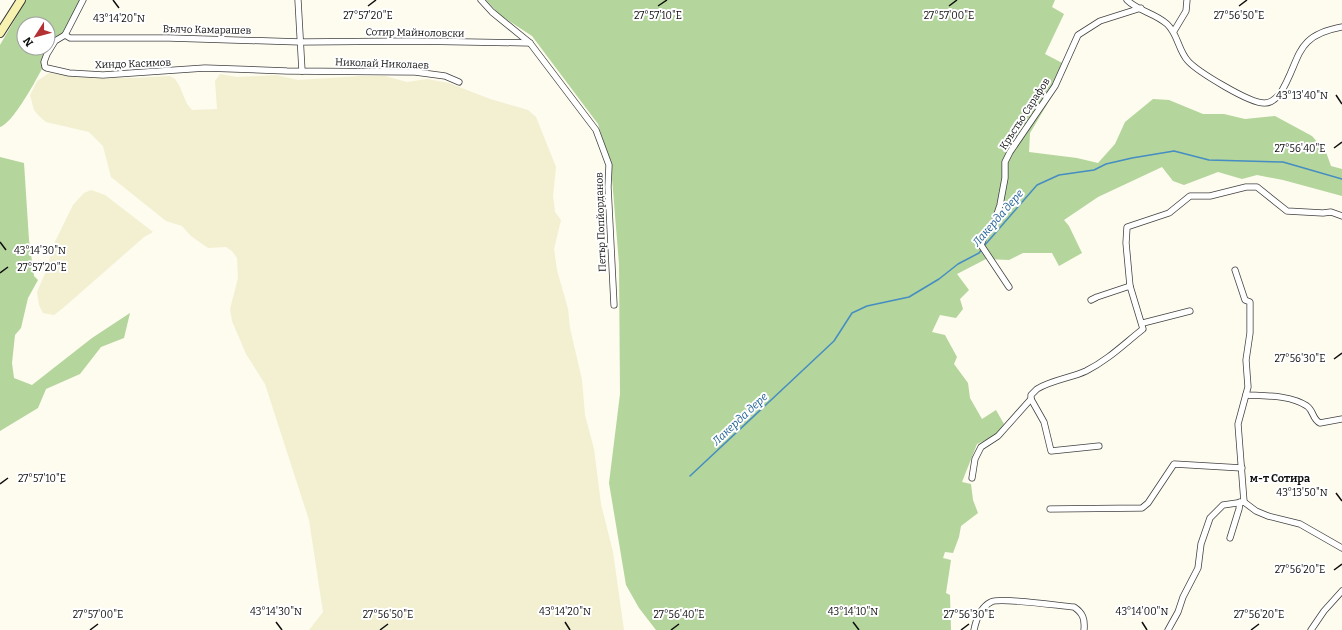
<svg xmlns="http://www.w3.org/2000/svg" width="1342" height="630" font-family="Bitter,serif">
  <style>
    .farmland { fill: #f2f0d1 }
    .forest { fill: #b4d59c }
    .lines { fill: none; stroke-linecap: round; stroke-linejoin: round }
    .stream { stroke: #458dc2; stroke-width: 1.5 }
    .street-casing { stroke: #414141; stroke-width: 7 }
    .secondary-casing { stroke: #303030; stroke-width: 10 }
    .street { stroke: #fff; stroke-width: 5.5 }
    .secondary { stroke: #f8f2b0; stroke-width: 8 }
    .ticks { fill: none; stroke: #0e0e0e; stroke-width: 1.5 }
    .labels { text-anchor: middle; dominant-baseline: central; stroke-width: 4; stroke-linejoin: round; paint-order: stroke }
    .street-label { font-size: 10px; fill: #0e0e0e; stroke: #fff }
    .water-label { font-size: 11px; font-style: italic; fill: #216095; stroke: #fff }
    .neighbourhood-label { font-size: 11px; font-weight: bold; fill: #0e0e0e; stroke: #fff }
    .ticks-label { font-size: 10px; text-anchor: middle; fill: #0e0e0e; stroke: #fff; stroke-width: 4; stroke-linejoin: round; paint-order: stroke }
  </style>
  <rect width="100%" height="100%" fill="#fefbef"/>
  <g class="farmland">
    <path d="M49,73L74,76L133,78L170,76L175,79L179,85L187,104L192,110L217,109L215,81L220,74L237,77L276,75L298,80L361,76H385L407,82L427,79L449,83L490,99L528,110L536,117L556,167L553,196L555,212L561,220L554,249L557,270L568,309L570,328L582,380L585,415L594,449L601,504L613,552L624,630H309L323,612L309,520L265,384L246,354L232,321L230,309L238,278L237,258L232,251L226,247L208,248L191,236L182,226L166,221L111,177L103,146L89,132L46,122L39,116L34,110L30,95L37,81Z"/>
    <path d="M91,190L105,195L153,232L144,237L63,308L54,315L43,313L39,305L37,292L47,269L53,246L73,205L84,193Z"/>
  </g>
  <g class="forest">
    <path d="M26,0H84L59,38L48,39V24H24V48H48V42L54,46C45,63 16,122 0,127V45Z"/>
    <path d="M486,0H1055L1052,7L1064,14L1045,54L1068,66L1052,96L1030,133L1029,152L1077,158L1098,163L1115,144L1125,122L1153,99L1169,100L1203,114H1224L1245,119L1275,116L1312,136L1326,152L1331,166L1342,169V196L1283,180L1257,175L1242,179L1218,172L1184,185L1173,181L1162,167L1098,197L1064,220L1069,226L1082,253L1059,266L1052,253H1023L1009,260L986,259L957,274L969,290L960,299L963,309L956,318L940,315L932,332L945,335L957,357L954,364L968,383L970,398L982,419L996,410L1004,424L995,436L977,444L962,482L971,484L973,500L978,513L961,526L959,537L953,553L945,552L943,558L951,560L946,593L950,595L951,630H656L639,608L626,585L609,483L620,394L619,264L611,166L598,124L532,36L500,15Z"/>
    <path d="M0,157L24,163L29,240L34,276L38,280L28,298L21,328L15,335L12,363L14,378L32,385L92,338L130,313L124,338L101,347L80,374L46,389L38,408L0,431Z"/>
  </g>
  <g class="lines">
    <g class="stream">
      <path d="M984,246L1037,185L1059,175L1094,170L1106,164L1132,158L1174,151L1209,160L1283,162L1342,179"/>
      <path d="M690,476L834,341L852,313L867,306L909,297L939,279L958,264L979,253L982,249"/>
    </g>
    <defs>
      <g id="street">
        <path d="M83,0L65,35L55,41L47,54L44,62L45,67L47,68L69,73L103,75L205,68L287,71L415,72L445,76L459,82"/>
        <path d="M298,0L302,71"/>
        <path d="M481,0L492,12L530,43L596,130L609,165L608,187L614,305"/>
        <path d="M1127,0C1138,11 1155,13 1167,24C1178,34 1178,50 1188,61C1197,71 1250,104 1265,103C1271,103 1275,99 1280,94C1302,58 1293,36 1342,27"/>
        <path d="M1174,31L1186,11L1187,0"/>
        <path d="M65,35L70,38H169L301,42L413,41L530,43"/>
        <path d="M1009,287L981,245L984,237L994,223L1000,205L1005,178V162L1010,152L1055,86L1078,35L1100,21L1141,8"/>
        <path d="M1091,300L1097,297L1130,286"/>
        <path d="M1143,323L1190,311"/>
        <path d="M1246,395C1266,396 1290,395 1307,406C1314,411 1312,419 1320,423L1342,419"/>
        <path d="M1031,399L1044,422L1051,451L1099,446"/>
        <path d="M972,478L975,459L981,447L998,436L1031,399V395L1037,389C1052,380 1071,378 1086,371C1108,360 1124,344 1143,329L1130,286L1126,243L1127,227L1169,213L1190,196H1210L1246,187H1257L1287,211L1323,213L1331,212L1342,216"/>
        <path d="M1244,502L1256,511L1268,516L1300,524L1342,548"/>
        <path d="M1050,509L1142,508L1148,503L1174,464L1242,468"/>
        <path d="M1230,538L1239,509L1240,502"/>
        <path d="M974,630C976,620 981,607 991,602C1000,597 1060,606 1074,607C1083,613 1085,619 1084,630"/>
        <path d="M1168,630L1178,612L1183,597L1198,568L1201,544L1210,518L1223,505L1244,502L1238,424L1248,387L1246,360L1250,333V302L1245,300L1235,270"/>
        <path d="M1311,630L1324,611L1342,591"/>
      </g>
      <path id="secondary" d="M0,33L21,0"/>
    </defs>
    <use href="#street" class="street-casing"/>
    <use href="#secondary" class="secondary-casing"/>
    <use href="#street" class="street"/>
    <use href="#secondary" class="secondary"/>
  </g>
  <path class="ticks" d="M113,0L119,8M368,6L376,0M658,6L667,0M949,6L957,0M1239,6L1247,0M1336,95L1342,104M1334,148L1342,142M0,242L6,250M0,273L8,267M1334,359L1342,353M0,484L8,478M1336,493L1342,501M1334,570L1342,564M276,622L282,630M565,622L570,630M853,622L859,630M1142,622L1147,630M90,630L98,624M380,630L388,624M671,630L679,624M961,630L969,624M1251,630L1259,624"/>
  <g class="labels">
    <g class="street-label">
      <text transform="translate(207 30) rotate(1)">Вълчо Камарашев</text>
      <text transform="translate(415 33) rotate(1)">Сотир Майноловски</text>
      <text transform="translate(133 64) rotate(-2)">Хиндо Касимов</text>
      <text transform="translate(382 64) rotate(2)">Николай Николаев</text>
      <text transform="translate(1025 114) rotate(-57)">Кръстьо Сарафов</text>
      <text transform="translate(601 222) rotate(-92)">Петър Попйорданов</text>
    </g>
    <g class="water-label">
      <text transform="translate(998 218) rotate(-49)">Лакерда дере</text>
      <text transform="translate(740 419) rotate(-43)">Лакерда дере</text>
    </g>
    <g class="neighbourhood-label">
      <text x="1280" y="478">м-т Сотира</text>
    </g>
  </g>
  <g class="ticks-label">
    <text x="368" y="19">27°57'20"E</text>
    <text x="658" y="19">27°57'10"E</text>
    <text x="949" y="19">27°57'00"E</text>
    <text x="1239" y="19">27°56'50"E</text>
    <text x="119" y="22">43°14'20"N</text>
    <text x="1302" y="99">43°13'40"N</text>
    <text x="1300" y="152">27°56'40"E</text>
    <text x="40" y="254">43°14'30"N</text>
    <text x="42" y="271">27°57'20"E</text>
    <text x="1300" y="362">27°56'30"E</text>
    <text x="42" y="482">27°57'10"E</text>
    <text x="1302" y="496">43°13'50"N</text>
    <text x="1300" y="573">27°56'20"E</text>
    <text x="276" y="615">43°14'30"N</text>
    <text x="565" y="615">43°14'20"N</text>
    <text x="853" y="615">43°14'10"N</text>
    <text x="1142" y="615">43°14'00"N</text>
    <text x="98" y="618">27°57'00"E</text>
    <text x="388" y="618">27°56'50"E</text>
    <text x="679" y="618">27°56'40"E</text>
    <text x="969" y="618">27°56'30"E</text>
    <text x="1259" y="618">27°56'20"E</text>
  </g>
  <g transform="translate(36 36) rotate(234)"><circle r="19" fill="#ffffff" stroke="#9f9f9f"/>
  <path d="M0-3L7 15L0 10L-7 15Z" fill="#b33134"/>
  <text y="-6" font-size="11" font-weight="bold" text-anchor="middle" fill="#0e0e0e">N</text>
  </g>
</svg>
